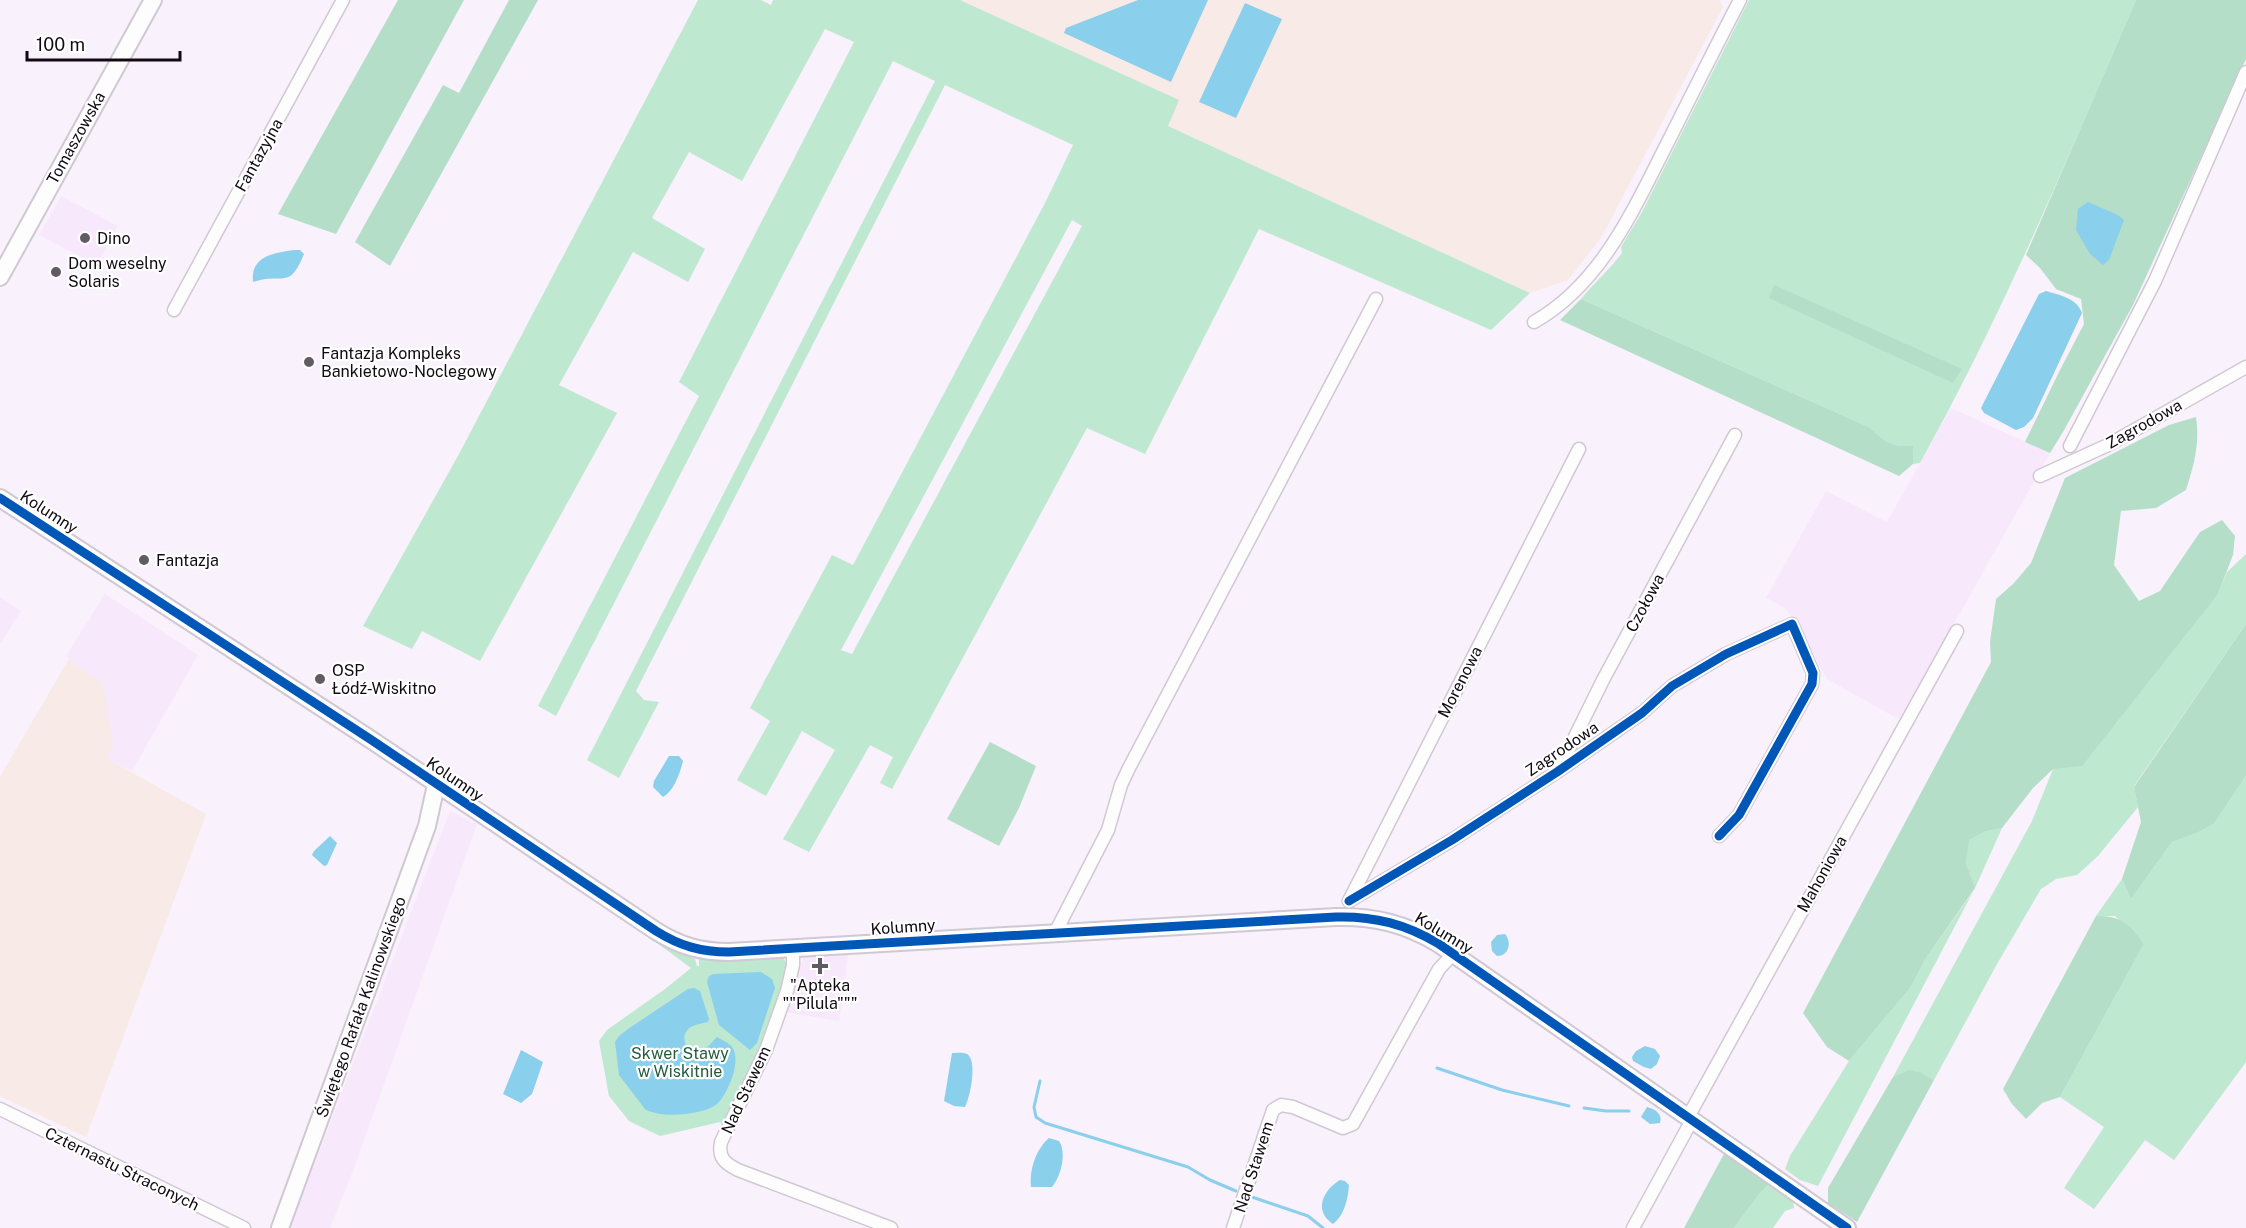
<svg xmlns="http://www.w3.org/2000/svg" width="2246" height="1228" font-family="'Public Sans',sans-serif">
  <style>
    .built { fill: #f8e8fc }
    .industrial { fill: #f8eae6 }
    .green { fill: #bfe8d1; fill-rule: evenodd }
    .forest { fill: #b5dec8 }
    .water { fill: #8acfeb }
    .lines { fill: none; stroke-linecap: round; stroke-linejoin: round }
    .stream { stroke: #8acfeb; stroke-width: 3 }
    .street-casing { stroke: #d0c8d2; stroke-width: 15 }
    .secondary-casing { stroke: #d0c8d2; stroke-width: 20 }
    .street { stroke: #fefdfe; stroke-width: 12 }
    .secondary { stroke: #fefdfe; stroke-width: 16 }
    .cycleway-casing { stroke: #fff; stroke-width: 13 }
    .cycleway { stroke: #0057b8; stroke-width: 9 }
    .poi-dot { fill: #625b64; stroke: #fff; stroke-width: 2 }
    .labels { text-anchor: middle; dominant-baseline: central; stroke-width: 4.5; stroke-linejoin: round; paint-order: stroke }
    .street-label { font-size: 16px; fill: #110a13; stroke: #fff }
    .poi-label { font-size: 16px; fill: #110a13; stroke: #fff; text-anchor: start }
    .park-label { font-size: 16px; fill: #205c3d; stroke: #fff }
  </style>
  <rect width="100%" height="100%" fill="#f9f1fb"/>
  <g class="built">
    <path d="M61,196L118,226L97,265L39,235Z"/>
    <path d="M1951,408L2050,453L1900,720L1827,679L1799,627L1785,608L1766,598L1826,491L1887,522Z"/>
    <path d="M105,594L198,655L132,771L106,758L102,682L86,673L66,656Z"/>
    <path d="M0,597L21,611L0,644Z"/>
    <path d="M450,811L477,824L354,1168L330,1228H290Z"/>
    <path d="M848,954L839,1021L785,1012L804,957Z"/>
  </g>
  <g class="industrial">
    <path d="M960,0H1720L1723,7L1601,238L1568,280L1530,293L1168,126L1178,100Z"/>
    <path d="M69,659L86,673L102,682L113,744L106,758L206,814L86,1137L0,1096V777Z"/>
  </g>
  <g class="green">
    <path d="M698,0H761L771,5L773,0H960L1179,100L1168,126L1530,293L1491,330L1259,229L1145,454L1087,428L892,789L880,783L893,757L870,745L809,852L783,839L835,750L802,731L766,796L737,780L770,721L750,708L832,555L853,565L1045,203L1073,145L945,85L636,691L644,700L659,702L619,778L587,760L935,81L893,61L556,716L538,706L699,396L679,382L854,42L825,29L742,181L689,152L652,218L705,249L688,282L633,252L559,385L617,413L480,661L422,631L412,649L363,626L459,454ZM1072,220L1082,226L852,654L841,650Z"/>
    <path d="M1749,0H2136C2068,157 2003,314 1920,463L1913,464L1912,446C1890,447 1884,442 1869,427L1581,299C1595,282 1609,270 1622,253L1621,247L1642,212Z"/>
    <path d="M2246,554V624L2134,786L2138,807L2098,856L2077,875L2056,879L2041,889L1997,964L1934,1080C1915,1069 1913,1068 1893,1077L2032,821L2053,769L2218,594L2227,572Z"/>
    <path d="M2246,776V1062L2174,1160L2145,1140L2094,1209L2064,1188L2104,1127L2060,1097L2144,944L2115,916H2096L2122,879L2131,899L2172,842L2197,833L2214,824Z"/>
    <path d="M2002,828L1975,888L1818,1186L1800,1180L1785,1169L1790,1156L1849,1061L1911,987L1926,958L1975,889L1966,863L1968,840L1984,832Z"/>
    <path d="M642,932L663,945L695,959L697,966H699V959L783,958L789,967L766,1044L723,1125L720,1122L660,1136L629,1121L609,1096L599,1041L607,1030L665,989L691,968Z"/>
    <path d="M1769,1184L1793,1201L1794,1208L1785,1211L1773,1228H1734L1759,1194Z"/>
  </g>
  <g class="forest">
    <path d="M398,0H464L336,234L278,214Z"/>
    <path d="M509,0H538L390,266L355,242L443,85L459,93Z"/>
    <path d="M2136,0H2246V59L2133,305L2063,432L2050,453L2025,442L2060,370L2084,324L2081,299L2056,289L2040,268L2026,255Z"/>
    <path d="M1774,285L1962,369L1953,383L1769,298Z"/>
    <path d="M1581,299L1869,427C1885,442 1890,447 1913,446V464L1899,476L1560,320Z"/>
    <path d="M2196,417C2200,444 2194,464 2186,490L2156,508L2121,511L2114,565L2139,601L2160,591L2200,532L2222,520L2235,536L2233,555L2218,594L2082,766L2053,769L2033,788L2002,828L1984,832L1969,840L1966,863L1975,888L1926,958L1911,987L1849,1061L1827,1047L1803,1013L1991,662L1990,642L1996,599L2013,584L2031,563L2065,478L2169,425Z"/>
    <path d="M2246,624V776L2214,824L2197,833L2172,842L2131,899L2122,879L2141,822L2134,787Z"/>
    <path d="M990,742L1036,766L1019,808L999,846L947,819Z"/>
    <path d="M2096,916C2122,916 2128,923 2144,944L2060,1097L2042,1103L2026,1119L2012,1104L2003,1089Z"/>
    <path d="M1909,1070L1920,1072L1934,1080L1857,1222L1828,1203V1188L1893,1077Z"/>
    <path d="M1725,1152L1769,1184L1759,1194L1734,1228H1684Z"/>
  </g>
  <g class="water">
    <path d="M1138,0H1208L1171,82L1064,33L1066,28Z"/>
    <path d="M1245,3L1282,19L1236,118L1199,102Z"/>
    <path d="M2088,202L2118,215L2124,220L2109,260L2103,265L2090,254L2076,230L2078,209Z"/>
    <path d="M294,250H300L304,254C289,291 283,272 253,282C250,256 274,253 294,250Z"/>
    <path d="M2046,291C2059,295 2077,298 2082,313L2033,418L2024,427L2016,430L1984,413L1981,408L2039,294Z"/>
    <path d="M669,756H679L683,761C680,773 674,791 663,797L653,787L654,781Z"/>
    <path d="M330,836L337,843L327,865L324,866L312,855L314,851Z"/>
    <path d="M1505,934C1512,942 1509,956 1497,956L1492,951L1491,942L1497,935Z"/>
    <path d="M761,972L772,979L775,988L757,1043L750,1050L719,1025L707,982L709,976L713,974Z"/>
    <path d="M688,989L694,988L700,991L709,1019L708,1022C703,1023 697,1024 693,1026C679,1032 684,1048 694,1055L701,1054L717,1037C722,1040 729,1043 732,1047C742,1060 728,1094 717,1104C704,1115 660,1119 645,1109L619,1075L615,1042L619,1036L628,1029Z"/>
    <path d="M1645,1046L1655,1049L1660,1056L1657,1064L1651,1069L1644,1067L1633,1061L1632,1057L1636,1051Z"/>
    <path d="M521,1050L543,1062L532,1094L521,1103L503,1094Z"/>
    <path d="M952,1053C956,1053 963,1052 967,1054C978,1060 970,1098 965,1107L954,1106L944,1101Z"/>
    <path d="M1647,1107C1655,1109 1663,1114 1660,1123L1650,1124L1641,1117Z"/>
    <path d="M1049,1138L1059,1141C1067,1153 1061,1176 1052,1187H1031C1029,1170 1036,1149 1049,1138Z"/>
    <path d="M1340,1180L1345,1181L1349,1185C1348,1199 1344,1216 1333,1224C1313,1211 1323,1190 1340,1180Z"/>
  </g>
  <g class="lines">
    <g class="stream">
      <path d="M1437,1068L1502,1090L1569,1106"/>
      <path d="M1040,1081L1034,1107L1036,1117L1045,1123L1188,1167L1210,1180L1236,1191"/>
      <path d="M1584,1108L1606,1111H1629"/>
      <path d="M1249,1196L1308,1216L1323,1228"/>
    </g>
    <defs>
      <g id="street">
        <path d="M174,310L343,0"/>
        <path d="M1534,322C1603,283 1635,206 1670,138C1693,92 1716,46 1740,0"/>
        <path d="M2070,446L2155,281L2246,72"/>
        <path d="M2040,476L2108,445L2246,367"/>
        <path d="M1559,769L1603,680L1735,435"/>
        <path d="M1349,901L1452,840L1557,772L1642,713L1672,686L1726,654L1792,624L1813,673L1812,684L1739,815L1719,836"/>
        <path d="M1349,901L1579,449"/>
        <path d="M1055,933L1108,830L1121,785L1129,768L1376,299"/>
        <path d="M793,949V965L787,991L766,1050L721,1142C718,1157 724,1163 738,1170L891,1228"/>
        <path d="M0,1109L244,1228"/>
        <path d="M1688,1117L1957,631"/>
        <path d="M1233,1228L1273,1110L1281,1105L1293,1107L1343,1128L1353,1124L1439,969L1453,954"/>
        <path d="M1633,1228L1692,1120"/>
      </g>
      <g id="secondary">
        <path d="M0,277L153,0"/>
        <path d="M0,498L370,739L656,931C680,946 701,952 729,952L1336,917C1374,916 1406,924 1439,944L1847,1228"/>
        <path d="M280,1228L427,826L436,785"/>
      </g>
    </defs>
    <use href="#street" class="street-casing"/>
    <use href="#secondary" class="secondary-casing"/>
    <use href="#street" class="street"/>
    <use href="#secondary" class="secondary"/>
    <defs>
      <g id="cycleway">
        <path d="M0,498L370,739L656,931C680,946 701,952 729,952L1336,917C1374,916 1406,924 1439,944L1847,1228"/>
        <path d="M1349,901L1452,840L1557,772L1642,713L1672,686L1726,654L1792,624L1813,673L1812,684L1739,815L1719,836"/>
      </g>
    </defs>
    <use href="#cycleway" class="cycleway-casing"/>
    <use href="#cycleway" class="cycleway"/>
  </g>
  <g class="poi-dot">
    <circle cx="85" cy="238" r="6"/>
    <circle cx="56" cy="272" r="6"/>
    <circle cx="309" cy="362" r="6"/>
    <circle cx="144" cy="560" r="6"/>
    <circle cx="320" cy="679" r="6"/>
    <path d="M817 957h6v6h6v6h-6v6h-6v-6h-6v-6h6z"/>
  </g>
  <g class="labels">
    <g class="street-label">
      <text transform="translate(76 138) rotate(-61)">Tomaszowska</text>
      <text transform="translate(259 155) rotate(-61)">Fantazyjna</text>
      <text transform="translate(2144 424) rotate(-29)">Zagrodowa</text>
      <text transform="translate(49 512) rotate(33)">Kolumny</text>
      <text transform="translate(1645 603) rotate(-62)">Czołowa</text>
      <text transform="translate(1460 682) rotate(-63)">Morenowa</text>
      <text transform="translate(1562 749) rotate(-34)">Zagrodowa</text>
      <text transform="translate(455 779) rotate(34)">Kolumny</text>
      <text transform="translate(1822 874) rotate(-61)">Mahoniowa</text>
      <text transform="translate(903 927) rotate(-4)">Kolumny</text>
      <text transform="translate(1444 933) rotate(31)">Kolumny</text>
      <text transform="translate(361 1007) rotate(-70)">Świętego Rafała Kalinowskiego</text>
      <text transform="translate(746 1090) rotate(-65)">Nad Stawem</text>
      <text transform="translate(1254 1167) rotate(-72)">Nad Stawem</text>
      <text transform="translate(122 1169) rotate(26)">Czternastu Straconych</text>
    </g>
    <g class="poi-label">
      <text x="97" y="238">Dino</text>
      <text x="68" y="263">Dom weselny<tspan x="68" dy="18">Solaris</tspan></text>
      <text x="321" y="353">Fantazja Kompleks<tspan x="321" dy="18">Bankietowo-Noclegowy</tspan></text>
      <text x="156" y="560">Fantazja</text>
      <text x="332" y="670">OSP<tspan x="332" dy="18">Łódź-Wiskitno</tspan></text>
      <text x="820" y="985" text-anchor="middle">"Apteka<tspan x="820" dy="18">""Pilula"""</tspan></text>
    </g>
    <g class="park-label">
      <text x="680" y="1053">Skwer Stawy<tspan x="680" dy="18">w Wiskitnie</tspan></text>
    </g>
  </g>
  <path d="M27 51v9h153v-9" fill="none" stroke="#110a13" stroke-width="3"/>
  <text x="36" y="51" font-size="18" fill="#110a13" stroke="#ffffff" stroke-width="4.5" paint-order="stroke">100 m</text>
</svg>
